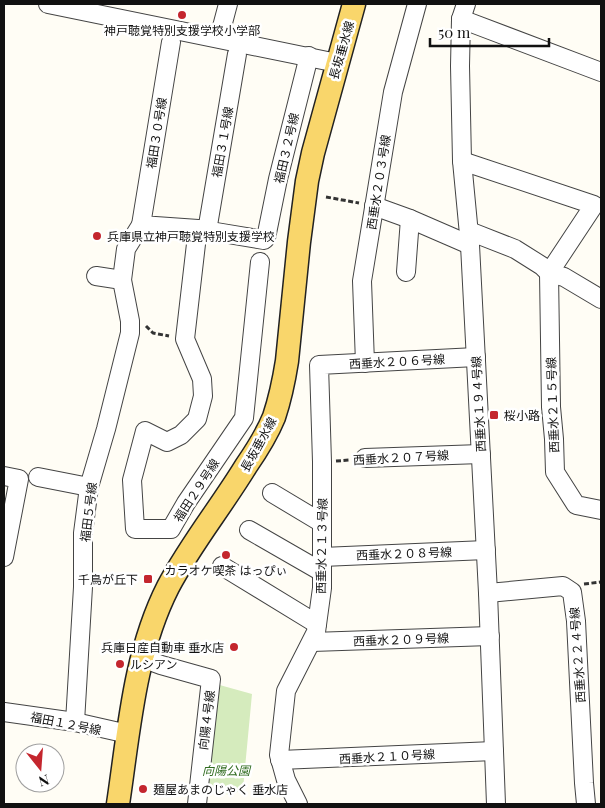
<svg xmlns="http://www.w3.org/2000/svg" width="605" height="808" font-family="'Playfair Display','Noto Sans JP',serif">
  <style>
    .green { fill: #d5ebbd }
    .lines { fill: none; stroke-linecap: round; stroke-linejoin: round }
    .minor-casing { stroke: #444; stroke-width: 20 }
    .major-casing { stroke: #222; stroke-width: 25 }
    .path { stroke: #333; stroke-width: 3; stroke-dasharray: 5 2.5; stroke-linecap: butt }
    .minor { stroke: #fff; stroke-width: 18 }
    .major { stroke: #f9d66b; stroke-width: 22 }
    .poi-dot { fill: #c4262e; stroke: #fff; stroke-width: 2 }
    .labels { text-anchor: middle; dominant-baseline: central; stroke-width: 5; stroke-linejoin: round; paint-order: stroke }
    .poi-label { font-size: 12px; fill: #111; stroke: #fff; text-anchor: start }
    .street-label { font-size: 12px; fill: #111; stroke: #fff }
    .park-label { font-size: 12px; font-style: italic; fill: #2f6b1f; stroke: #fff }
  </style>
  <rect width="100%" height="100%" fill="#fffdf5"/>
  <path class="green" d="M216,684L252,694L243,789L232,795L205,791Z"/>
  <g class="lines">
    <defs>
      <g id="minor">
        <path d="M48,4L337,63"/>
        <path d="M466,4L461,19L460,66L462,161L470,245L488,593L496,804"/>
        <path d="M461,19L601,72"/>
        <path d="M219,38L228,4"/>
        <path d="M171,42L141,225L198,229L264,240L266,238L278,179L309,56"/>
        <path d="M462,161L594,205L549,273"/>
        <path d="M374,206L410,219L470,245"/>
        <path d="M207,231L237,54"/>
        <path d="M469,231L515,249L542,266L549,273L564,277L601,299"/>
        <path d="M196,244L185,339L202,379L203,396L197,419L181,435L167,442L145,431L132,480L135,529H171L186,503L244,418L260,262"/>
        <path d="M406,272L410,219"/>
        <path d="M549,273L551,407L554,439L555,472L576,505L601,510"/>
        <path d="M96,276L122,280"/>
        <path d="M365,363L362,281L393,92L417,4"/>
        <path d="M365,458L481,454"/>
        <path d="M4,476L19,479L4,557"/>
        <path d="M38,477L89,487"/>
        <path d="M272,493L322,523"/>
        <path d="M249,530L322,572"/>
        <path d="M322,557L486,550"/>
        <path d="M222,566L317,624"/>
        <path d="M488,593L563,586L572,592L576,621L584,783L586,804"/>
        <path d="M312,642L490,636"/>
        <path d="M142,658L161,665L211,679L197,804"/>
        <path d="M4,712L75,722L128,734"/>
        <path d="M75,722L83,587V533L89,487L106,429L130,333V321L122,280L126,249L141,225"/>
        <path d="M280,760L494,751"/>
        <path d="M298,804L286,780L279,755L286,691L316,632L322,588V462L319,365L476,357"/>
      </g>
      <path id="major" d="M118,804C129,731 134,654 168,587C190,545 221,507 246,466C257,450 267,434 274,417C280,399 284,380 287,361L299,242L307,181L313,153L354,4"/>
    </defs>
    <use href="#minor" class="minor-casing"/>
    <use href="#major" class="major-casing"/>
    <g class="path">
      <path d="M326,197L359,203"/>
      <path d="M146,326L153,333L169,336"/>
      <path d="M336,461L350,460"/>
      <path d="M584,584L601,582"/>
    </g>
    <use href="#minor" class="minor"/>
    <use href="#major" class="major"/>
  </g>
  <g class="poi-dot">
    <circle cx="182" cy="15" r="5"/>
    <circle cx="97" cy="236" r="5"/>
    <rect x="489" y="410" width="10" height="10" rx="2.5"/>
    <circle cx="226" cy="555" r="5"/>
    <rect x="143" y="574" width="10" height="10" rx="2.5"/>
    <circle cx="234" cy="647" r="5"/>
    <circle cx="120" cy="664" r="5"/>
    <circle cx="143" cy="789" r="5"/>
  </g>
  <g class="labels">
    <g class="poi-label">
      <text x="182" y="30" text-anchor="middle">神戸聴覚特別支援学校小学部</text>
      <text x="107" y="236">兵庫県立神戸聴覚特別支援学校</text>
      <text x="504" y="415">桜小路</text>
      <text x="226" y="570" text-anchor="middle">カラオケ喫茶 はっぴぃ</text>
      <text x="138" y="579" text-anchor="end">千鳥が丘下</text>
      <text x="224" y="647" text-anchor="end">兵庫日産自動車 垂水店</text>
      <text x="130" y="664">ルシアン</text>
      <text x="153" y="789">麺屋あまのじゃく 垂水店</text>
    </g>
    <g class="street-label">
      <text transform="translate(341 50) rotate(-74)">長坂垂水線</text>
      <text transform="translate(156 133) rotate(-81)">福田３０号線</text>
      <text transform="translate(222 142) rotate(-80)">福田３１号線</text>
      <text transform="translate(286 148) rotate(-77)">福田３２号線</text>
      <text transform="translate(378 182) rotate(-81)">西垂水２０３号線</text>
      <text transform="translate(397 361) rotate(-3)">西垂水２０６号線</text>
      <text transform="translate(478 404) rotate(-93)">西垂水１９４号線</text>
      <text transform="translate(552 405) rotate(-92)">西垂水２１５号線</text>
      <text transform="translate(258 444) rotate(-61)">長坂垂水線</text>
      <text transform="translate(401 457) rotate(-3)">西垂水２０７号線</text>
      <text transform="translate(196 490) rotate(-57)">福田２９号線</text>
      <text transform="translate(88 512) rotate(-83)">福田５号線</text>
      <text transform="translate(321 546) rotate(-89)">西垂水２１３号線</text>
      <text transform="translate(404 553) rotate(-2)">西垂水２０８号線</text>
      <text transform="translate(401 639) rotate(-2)">西垂水２０９号線</text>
      <text transform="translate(577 655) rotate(-94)">西垂水２２４号線</text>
      <text transform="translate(206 720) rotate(-83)">向陽４号線</text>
      <text transform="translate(66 723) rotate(11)">福田１２号線</text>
      <text transform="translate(387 756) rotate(-3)">西垂水２１０号線</text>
    </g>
    <g class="park-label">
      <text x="226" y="770">向陽公園</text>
    </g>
  </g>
  <rect width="605" height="808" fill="none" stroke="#111111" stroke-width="10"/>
  <g transform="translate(40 768) rotate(163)"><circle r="24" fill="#ffffff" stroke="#a0a0a0"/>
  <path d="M0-4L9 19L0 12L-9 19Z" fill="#c4262e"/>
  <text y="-8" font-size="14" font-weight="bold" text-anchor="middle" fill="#111111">N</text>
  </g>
  <path d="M430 38v8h119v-8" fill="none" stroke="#111111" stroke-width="2.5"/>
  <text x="438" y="38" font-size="15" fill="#111111" stroke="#ffffff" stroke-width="4" paint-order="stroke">50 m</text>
</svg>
